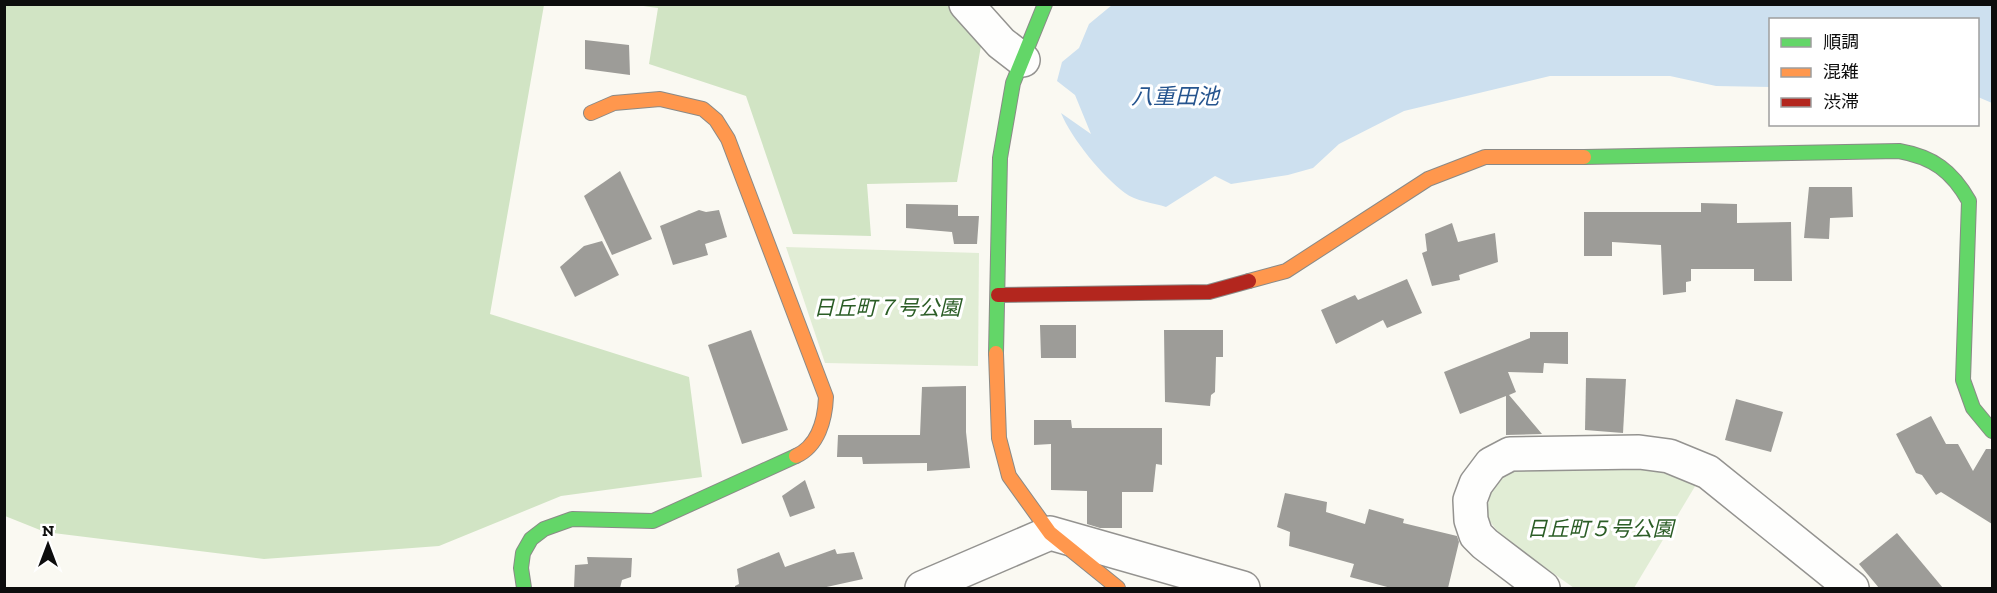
<svg xmlns="http://www.w3.org/2000/svg" width="1997" height="593" font-family="'Zilla Slab','Noto Sans JP',serif">
  <style>
    .green { fill: #e1edd5 }
    .forest { fill: #d1e4c4 }
    .water { fill: #cde0ef }
    .building { fill: #9d9c98 }
    .lines { fill: none; stroke-linecap: round; stroke-linejoin: round }
    .street-casing { stroke: #949390; stroke-width: 36 }
    .fast-casing { stroke: #8a8a87; stroke-width: 16 }
    .slow-casing { stroke: #8a8a87; stroke-width: 16 }
    .jam-casing { stroke: #8a8a87; stroke-width: 16 }
    .street { stroke: #fefefd; stroke-width: 33 }
    .fast { stroke: #63d668; stroke-width: 14 }
    .slow { stroke: #ff974d; stroke-width: 14 }
    .jam { stroke: #b3261e; stroke-width: 14 }
    .labels { text-anchor: middle; dominant-baseline: central; stroke-width: 6; stroke-linejoin: round; paint-order: stroke }
    .park-label { font-size: 21px; font-style: italic; fill: #2b5d26; stroke: #fff }
    .water-label { font-size: 22px; font-style: italic; fill: #26558f; stroke: #fff }
  </style>
  <rect width="100%" height="100%" fill="#faf9f2"/>
  <g class="green">
    <path d="M786,247L979,253L978,366L825,363Z"/>
    <path d="M1516,469H1652L1697,483L1634,588H1574L1502,537L1485,515L1495,479Z"/>
  </g>
  <g class="forest">
    <path d="M4,5H544L490,314L689,377L702,477L561,496L439,546L264,559L45,532L5,516Z"/>
    <path d="M636,5H953L984,29L957,182L867,184L871,236L793,234L746,96L649,64L658,8Z"/>
  </g>
  <path class="water" d="M1112,5H1992V103L1978,97V20H1770V87L1716,86L1670,76H1550L1404,111L1339,144L1313,168L1288,175L1231,184L1215,176L1166,207C1154,203 1135,201 1125,193C1103,177 1071,138 1061,113L1091,134L1075,95L1057,81L1062,62L1079,48L1089,24Z"/>
  <g class="building">
    <path d="M585,40L629,45L630,75L585,69Z"/>
    <path d="M620,171L652,239L612,255L584,196Z"/>
    <path d="M1809,187H1852L1853,217L1830,218L1829,239L1804,238Z"/>
    <path d="M1701,203L1737,204V223L1791,222L1792,281H1754V269H1691V281L1686,282V292L1663,295L1661,245L1612,242V256H1584V212H1701Z"/>
    <path d="M906,204L958,205V216H979L977,244H954L952,232L906,228Z"/>
    <path d="M699,210L706,212L719,210L727,237L705,244L708,255L673,265L660,226Z"/>
    <path d="M1452,223L1458,242L1495,233L1498,262L1459,275L1460,280L1432,286L1422,253L1427,251L1425,234Z"/>
    <path d="M602,241L619,275L575,297L560,267L584,246Z"/>
    <path d="M1407,279L1422,313L1387,328L1383,320L1336,344L1321,310L1355,295L1358,300Z"/>
    <path d="M1040,325H1076V358H1041Z"/>
    <path d="M751,330L788,430L742,444L708,345Z"/>
    <path d="M1164,330H1223V357H1216L1215,392L1211,395L1210,406L1165,402Z"/>
    <path d="M1530,332H1568V364L1544,363L1543,373L1508,372L1516,392L1509,395L1542,434L1506,435V396L1460,414L1444,372L1530,338Z"/>
    <path d="M1586,378L1626,379L1623,433L1585,430Z"/>
    <path d="M966,386V432L970,468L927,471V463L863,464L862,457H837L838,435H920L922,387Z"/>
    <path d="M1736,399L1783,412L1771,452L1725,440Z"/>
    <path d="M1931,416L1946,444H1958L1973,471L1986,449H1992V524L1941,492L1936,495L1922,475L1916,473L1896,434Z"/>
    <path d="M1034,420H1071L1072,428H1162V465L1156,464L1153,492H1122V528H1100L1087,524V491L1051,490V444L1034,445Z"/>
    <path d="M805,480L815,508L790,517L782,496Z"/>
    <path d="M1285,493L1327,502L1326,512L1365,524L1369,509L1404,519L1403,523L1457,536L1459,542L1448,588H1391L1350,577L1354,564L1289,546L1290,532L1277,527Z"/>
    <path d="M1897,533L1943,588H1879L1859,564Z"/>
    <path d="M835,549L837,554L854,552L863,579L822,588H735V586L739,584L737,569L779,552L785,567Z"/>
    <path d="M587,557L632,558L631,577L622,580L620,588H574L575,565L588,564Z"/>
  </g>
  <g class="lines">
    <defs>
      <g id="street">
        <path d="M966,4L1001,43L1023,60"/>
        <path d="M922,588L1050,533L1243,588"/>
        <path d="M1543,588L1485,544L1476,535L1471,520L1470,500L1476,484L1491,464L1510,454L1639,452L1669,456L1708,472L1852,588"/>
      </g>
      <g id="fast">
        <path d="M1584,157L1899,151C1933,157 1952,171 1969,201L1963,380L1973,408L1992,431"/>
        <path d="M996,353L1000,158L1013,83L1045,4"/>
        <path d="M524,588L521,568L523,553L531,539L544,529L572,519L653,521L796,456"/>
      </g>
      <g id="slow">
        <path d="M591,113L614,103L660,99L703,109L716,120L728,139L826,397C825,420 818,446 796,456"/>
        <path d="M1249,281L1286,271L1428,179L1485,157H1584"/>
        <path d="M996,353L999,438L1009,476L1050,533L1118,588"/>
      </g>
      <path id="jam" d="M998,295L1209,292L1249,281"/>
    </defs>
    <use href="#street" class="street-casing"/>
    <use href="#fast" class="fast-casing"/>
    <use href="#slow" class="slow-casing"/>
    <use href="#jam" class="jam-casing"/>
    <use href="#street" class="street"/>
    <use href="#fast" class="fast"/>
    <use href="#slow" class="slow"/>
    <use href="#jam" class="jam"/>
  </g>
  <g class="labels">
    <g class="park-label">
      <text x="887" y="307">日丘町７号公園</text>
      <text x="1600" y="528">日丘町５号公園</text>
    </g>
    <g class="water-label">
      <text x="1175" y="96">八重田池</text>
    </g>
  </g>
  <rect width="1997" height="593" fill="none" stroke="#0d0d0d" stroke-width="12"/>
  <rect x="1769" y="18" width="210" height="108" fill="#ffffff" stroke="#9e9e9e" stroke-width="1.5"/>
  <rect x="1781" y="38" width="30" height="9" fill="#63d668" stroke="#9e9e9e" stroke-width="1.5"/>
  <text x="1823" y="48" font-size="18" fill="#0d0d0d">順調</text>
  <rect x="1781" y="68" width="30" height="9" fill="#ff974d" stroke="#9e9e9e" stroke-width="1.5"/>
  <text x="1823" y="78" font-size="18" fill="#0d0d0d">混雑</text>
  <rect x="1781" y="98" width="30" height="9" fill="#b3261e" stroke="#9e9e9e" stroke-width="1.5"/>
  <text x="1823" y="108" font-size="18" fill="#0d0d0d">渋滞</text>
  <g transform="translate(48 545)" stroke="#ffffff" stroke-width="4.5" paint-order="stroke">
  <path d="M0-4.5L10 22L0 15L-10 22Z" fill="#0d0d0d"/>
  <text y="-9" font-size="16" font-weight="bold" text-anchor="middle" fill="#0d0d0d">N</text>
  </g>
</svg>
